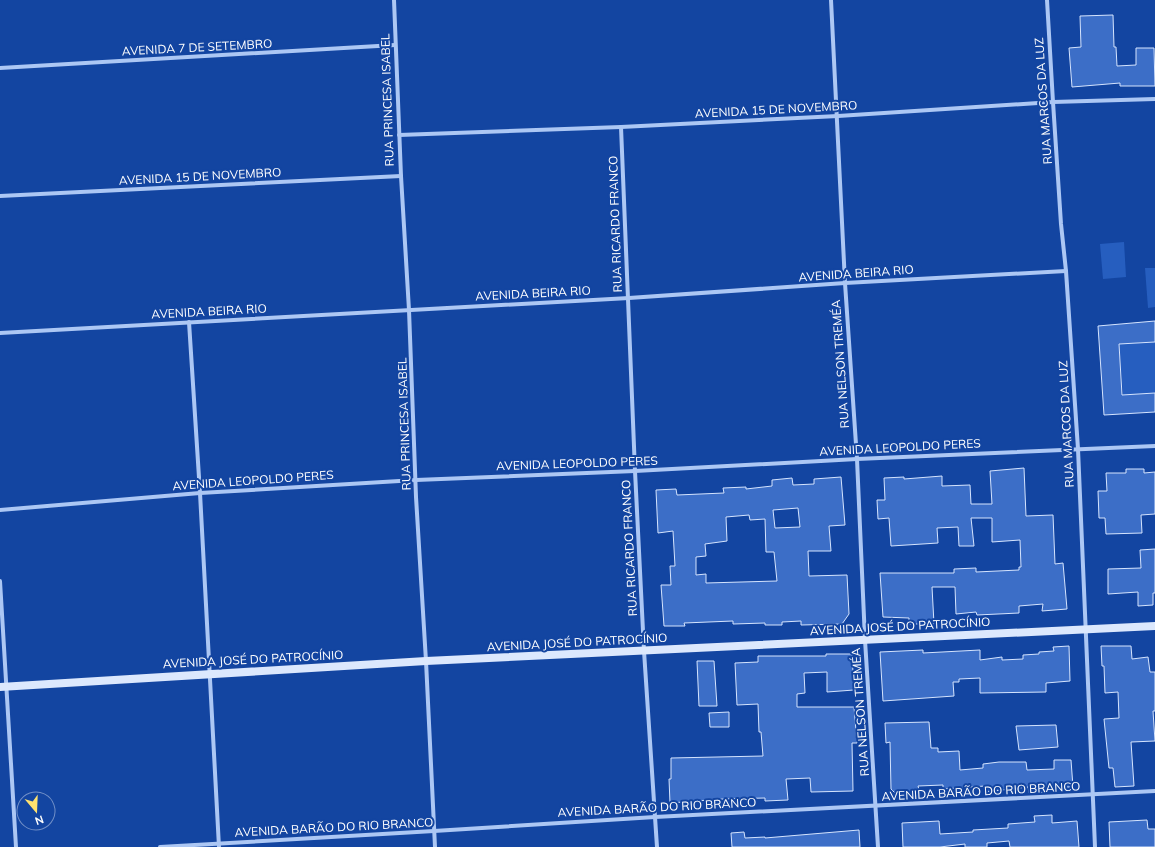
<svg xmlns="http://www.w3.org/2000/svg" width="1155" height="847" font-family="Mulish,sans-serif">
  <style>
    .green { fill: #265ebf }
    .building { fill: #3c6ec7; stroke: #d5e4fe; fill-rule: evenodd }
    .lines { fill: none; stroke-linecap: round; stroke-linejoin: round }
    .street { stroke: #acc7f4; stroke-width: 4 }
    .secondary { stroke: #dce8fd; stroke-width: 8 }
    .labels { text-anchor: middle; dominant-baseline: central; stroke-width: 4; stroke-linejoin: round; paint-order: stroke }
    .street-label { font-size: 12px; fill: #fff; stroke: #1345a1 }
  </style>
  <rect width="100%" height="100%" fill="#1345a1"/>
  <g class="green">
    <path d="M1124,242L1126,277L1103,279L1100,244Z"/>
    <path d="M1145,268H1155V307L1148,308Z"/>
    <path d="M1155,342V393L1123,395L1119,344Z"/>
  </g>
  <g class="building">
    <path d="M1113,15L1114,47H1116L1117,66L1136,65V48H1154L1155,86H1120V83L1072,87L1069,48L1081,47L1080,16Z"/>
    <path d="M1155,321V342L1119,344L1122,395L1155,393V412L1104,415L1098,326Z"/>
    <path d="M1024,468L1026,516L1053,515L1055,564L1063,563L1067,609L1042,611L1043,604L1019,606V613L977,615L976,612L956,614L955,587H932L934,624H909V618L883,617L880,573H954V569L976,568V572L1019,570V567H1021L1020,540L992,542V518H971L974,546H959L958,527L937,528L938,543L891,546L889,518L878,519L877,500H885L884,478L904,477V479L942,476V486L970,485L971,504H992L990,471Z"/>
    <path d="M1126,469H1144V473L1155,472V514L1141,515L1142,533L1106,534L1105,518H1099L1098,491H1107L1106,473H1126Z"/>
    <path d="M841,477L845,525L829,526L831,551H808L809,576L847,575L849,614L842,624L801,625V621L782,622V625H765V623L733,624V621L684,623L685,626H664L661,585H671L670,566H675L673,531L658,533L656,490L676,489L677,495L724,493L723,488L746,487V489L772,486V480L792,478L793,485L814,484V479ZM798,508L800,527L775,528L773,510ZM749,515L750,520L765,519L766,552H774L777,581L706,583V574L696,575V557L706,556L705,544L727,541L726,517Z"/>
    <path d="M1155,549V593H1153V605L1138,606V592L1108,594V569L1141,568L1140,550Z"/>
    <path d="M1069,646L1070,681L1046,683V692L980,693V678L959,679V682H953L954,696L883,701L880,652L923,650V653L980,650V660L1002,657V660L1023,659V655L1039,654V652L1054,651L1053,647Z"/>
    <path d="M1101,646H1131L1132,659L1148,657L1150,672H1155V711H1153L1155,741L1131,742L1134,786L1115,787L1113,768H1109L1104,719L1119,718L1118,692L1105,693L1104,666H1102Z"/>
    <path d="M826,654H852L854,690L827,692V672L804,673L805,693L797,694V707H854L857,743H852L853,791L811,792L810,778L786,779L788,800L765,801V798L723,799L670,803L669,779H671V758L763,756L761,732H759L758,704L737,705L735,663L758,662V656H826Z"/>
    <path d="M697,661H714L717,706H699Z"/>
    <path d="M729,712V727H710L709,713Z"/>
    <path d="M929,722L931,748H938V752L959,751L960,770L983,768V764L999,762H1026L1027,770L1054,769V760H1071L1073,787H1047V792L1029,793L1028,787L985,792V786L943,789V785L918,786L920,793L908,794V792L895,793L891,789L890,742L886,743L885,723Z"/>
    <path d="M1056,725L1058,747L1019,750L1016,726Z"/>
    <path d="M1052,815V823L1077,821L1079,847H1010L1009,841L987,843V847H965V844L940,847H903L902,823L939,821L940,834L973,832V830L1008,828V824L1035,822L1034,816Z"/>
    <path d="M1147,820L1148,829H1155V847H1110L1109,822Z"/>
    <path d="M859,830L860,847H732L731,833L744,832L745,838L765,837V838Z"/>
  </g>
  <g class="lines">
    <g class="street">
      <path d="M394,0L401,176L409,310L416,497L426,661L435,847"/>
      <path d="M831,0L845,283L857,459L865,640L878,847"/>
      <path d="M1047,0L1053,102L1061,224L1066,271L1078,449L1095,847"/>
      <path d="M0,68L395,45"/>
      <path d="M621,127L635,471L644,651L657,847"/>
      <path d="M399,135L621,127L838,116L1053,102L1155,99"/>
      <path d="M0,196L401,176"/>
      <path d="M189,322L200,493L219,847"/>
      <path d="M0,333L629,298L845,283L1066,271"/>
      <path d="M0,510L200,493L416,480L635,471L857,459L1155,446"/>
      <path d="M0,581L16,847"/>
      <path d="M160,847L434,831L655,817L1155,791"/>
    </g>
    <path class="secondary" d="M0,687L426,661L1155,626"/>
  </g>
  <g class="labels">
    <g class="street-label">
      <text transform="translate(197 47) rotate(-3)">AVENIDA 7 DE SETEMBRO</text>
      <text transform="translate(387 100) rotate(-92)">RUA PRINCESA ISABEL</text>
      <text transform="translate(1043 101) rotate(-94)">RUA MARCOS DA LUZ</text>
      <text transform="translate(776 109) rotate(-3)">AVENIDA 15 DE NOVEMBRO</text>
      <text transform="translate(200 176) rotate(-3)">AVENIDA 15 DE NOVEMBRO</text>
      <text transform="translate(615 224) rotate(-92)">RUA RICARDO FRANCO</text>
      <text transform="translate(856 273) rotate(-4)">AVENIDA BEIRA RIO</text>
      <text transform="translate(533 293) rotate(-3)">AVENIDA BEIRA RIO</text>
      <text transform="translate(209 311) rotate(-3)">AVENIDA BEIRA RIO</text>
      <text transform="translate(840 364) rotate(-94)">RUA NELSON TREMÉA</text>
      <text transform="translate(404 424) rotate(-92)">RUA PRINCESA ISABEL</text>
      <text transform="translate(1066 424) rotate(-93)">RUA MARCOS DA LUZ</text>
      <text transform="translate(900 447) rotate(-3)">AVENIDA LEOPOLDO PERES</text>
      <text transform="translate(577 463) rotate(-2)">AVENIDA LEOPOLDO PERES</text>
      <text transform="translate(253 480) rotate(-4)">AVENIDA LEOPOLDO PERES</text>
      <text transform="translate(629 548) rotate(-93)">RUA RICARDO FRANCO</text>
      <text transform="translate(900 626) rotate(-3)">AVENIDA JOSÉ DO PATROCÍNIO</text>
      <text transform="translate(577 642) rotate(-3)">AVENIDA JOSÉ DO PATROCÍNIO</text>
      <text transform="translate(253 659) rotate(-3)">AVENIDA JOSÉ DO PATROCÍNIO</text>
      <text transform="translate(860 712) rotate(-94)">RUA NELSON TREMÉA</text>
      <text transform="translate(981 791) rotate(-3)">AVENIDA BARÃO DO RIO BRANCO</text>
      <text transform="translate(657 807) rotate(-3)">AVENIDA BARÃO DO RIO BRANCO</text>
      <text transform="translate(334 827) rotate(-3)">AVENIDA BARÃO DO RIO BRANCO</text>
    </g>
  </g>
  <g transform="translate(36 811) rotate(161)"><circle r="19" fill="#1345a1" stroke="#718fc7"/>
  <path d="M0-3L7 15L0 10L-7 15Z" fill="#ffe26f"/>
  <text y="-6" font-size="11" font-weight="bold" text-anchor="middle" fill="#ffffff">N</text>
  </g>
</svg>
